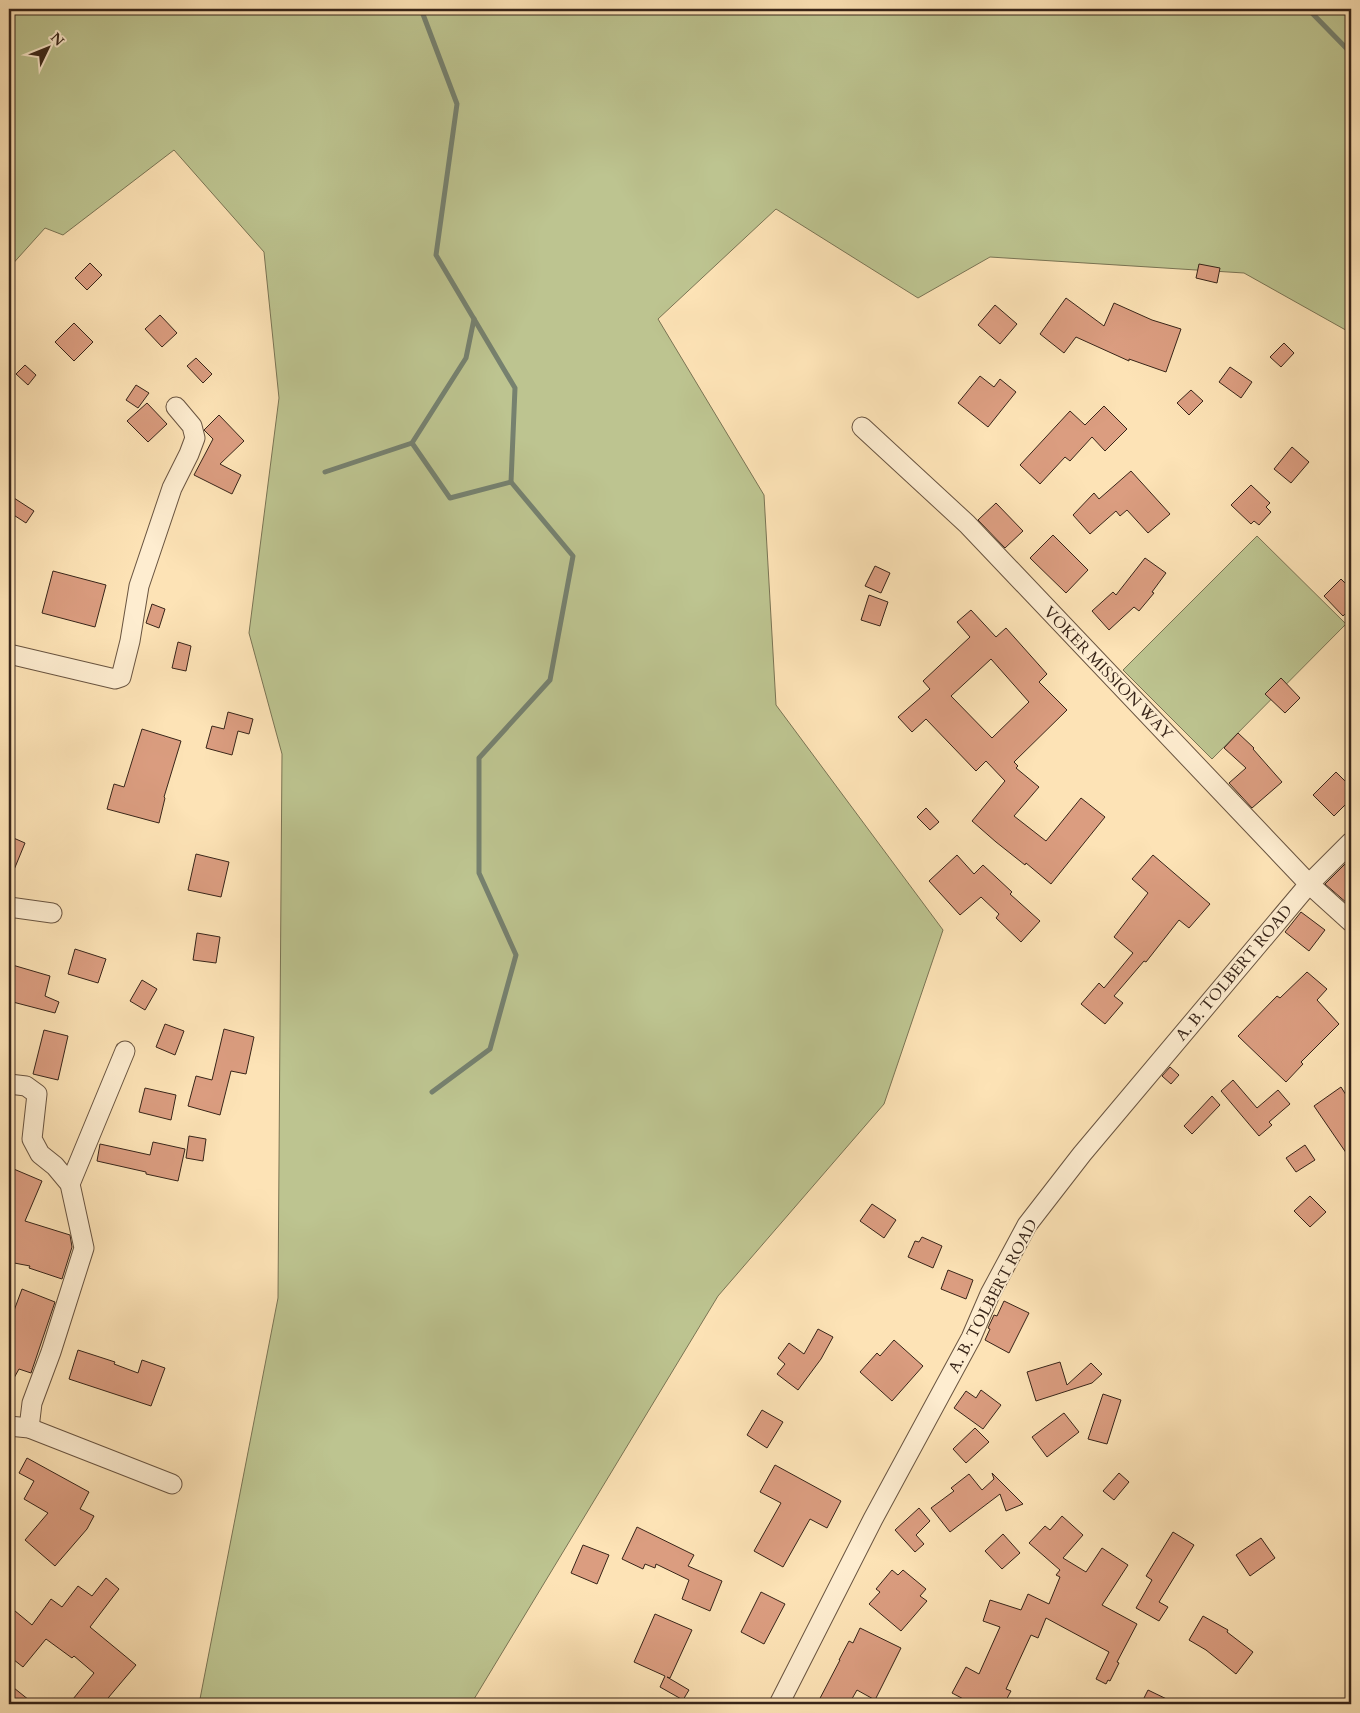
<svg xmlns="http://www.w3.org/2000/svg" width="1360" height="1713" font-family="Cardo,serif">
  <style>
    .green { fill: #bdc490; stroke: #7a7454 }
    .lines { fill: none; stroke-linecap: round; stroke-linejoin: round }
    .stream { stroke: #76816f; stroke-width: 5 }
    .building { fill: #db9d80; stroke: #382519; fill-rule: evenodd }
    .minor-casing { stroke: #695440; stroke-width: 21 }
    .minor { stroke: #feedd0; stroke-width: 19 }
    .labels { text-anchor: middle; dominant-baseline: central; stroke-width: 4; stroke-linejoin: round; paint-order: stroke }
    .street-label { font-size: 16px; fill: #382519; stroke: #feedd0 }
  </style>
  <rect width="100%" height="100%" fill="#fde3b6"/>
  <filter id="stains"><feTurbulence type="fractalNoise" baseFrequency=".004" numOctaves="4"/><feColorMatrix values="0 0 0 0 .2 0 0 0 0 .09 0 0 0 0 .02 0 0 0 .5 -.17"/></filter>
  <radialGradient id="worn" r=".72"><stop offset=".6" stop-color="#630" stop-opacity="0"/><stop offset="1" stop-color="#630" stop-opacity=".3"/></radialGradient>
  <g class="green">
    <path d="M9,9H1351V333L1244,273L990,257L918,298L776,209L658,319L764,495L776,705L943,930L884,1104L718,1296L471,1704H199L278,1298L282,754L249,633L279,398L264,252L174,150L63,235L45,228L9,268Z"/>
    <path d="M1257,536L1346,624L1212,759L1123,670Z"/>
  </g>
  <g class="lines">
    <g class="stream">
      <path d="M421,9L457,104L436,255L515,388L511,482L573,556L550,680L479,758V873L516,955L490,1049L432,1092"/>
      <path d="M1308,9L1351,53"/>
      <path d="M412,443L450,498L511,482"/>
      <path d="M325,472L412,443L466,358L474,319"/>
    </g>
  </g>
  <g class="building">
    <path d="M90,263L102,275L87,290L75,278Z"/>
    <path d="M1199,264L1220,268L1217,283L1196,278Z"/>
    <path d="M1066,298L1104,326L1114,303L1152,320L1181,329L1166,372L1129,359V361L1076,337L1064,353L1040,334Z"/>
    <path d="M995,305L1017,324L1000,344L978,325Z"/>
    <path d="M160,315L177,333L162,347L145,329Z"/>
    <path d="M74,323L93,342L74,361L55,342Z"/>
    <path d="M1284,343L1294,353L1281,367L1270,357Z"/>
    <path d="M196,358L212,374L203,383L187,366Z"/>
    <path d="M25,365L36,375L28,385L16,374Z"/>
    <path d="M1230,367L1252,382L1241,398L1219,382Z"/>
    <path d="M980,376L994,387L1000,379L1016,392L988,427L958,403Z"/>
    <path d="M136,385L149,393L138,408L126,400Z"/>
    <path d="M1191,390L1203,401L1189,415L1177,403Z"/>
    <path d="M147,403L167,424L148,442L127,421Z"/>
    <path d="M1104,406L1127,429L1105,451L1092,437L1070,461L1065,457L1040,484L1020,465L1070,411L1085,425Z"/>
    <path d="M219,415L244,441L220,464L241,475L232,494L194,475L213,439L204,430Z"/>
    <path d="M1292,447L1309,462L1291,483L1274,469Z"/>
    <path d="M1131,471L1170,514L1148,533L1127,510L1120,516L1116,511L1090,534L1073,515L1094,493L1099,499Z"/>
    <path d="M1251,485L1270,503L1266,507L1271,512L1259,525L1254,521L1251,524L1231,505Z"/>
    <path d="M14,498L34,511L26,523L9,512V506Z"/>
    <path d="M996,503L1023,531L1005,548L978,520Z"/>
    <path d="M1053,535L1088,570L1066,593L1030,558Z"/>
    <path d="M1145,558L1166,573L1152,592L1154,593L1139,611L1134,607L1109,630L1092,611L1113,592L1116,595Z"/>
    <path d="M875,566L890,573L881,593L865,586Z"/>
    <path d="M53,571L106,585L95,627L42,613Z"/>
    <path d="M1341,579L1351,589V608L1343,616L1324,596Z"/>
    <path d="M869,595L888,602L880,626L861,620Z"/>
    <path d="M152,604L165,609L159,628L146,623Z"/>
    <path d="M971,610L996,637L1006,628L1047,674L1039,682L1067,710L1014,762L1018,766L1016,768L1039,787L1014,816L1046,841L1081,798L1105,817L1051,884L1026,863L1025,865L996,842L972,821L1005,781L986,761L976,771L926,719L912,732L898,717L930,689L923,681L970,637L957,622ZM991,659L1029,702L992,738L951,696Z"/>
    <path d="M178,642L191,646L186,671L172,668Z"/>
    <path d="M1281,678L1300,698L1285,713L1265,694Z"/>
    <path d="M228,712L253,719L249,734L238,731L232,755L206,748L212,726L224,729Z"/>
    <path d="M142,729L181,741L164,797L165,798L159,823L107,809L114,784L124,787Z"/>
    <path d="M1238,733L1254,748L1253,749L1282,782L1252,808L1229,783L1246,768L1224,748Z"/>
    <path d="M1336,772L1351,787V799L1334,816L1313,795Z"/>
    <path d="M926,808L939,822L930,830L917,817Z"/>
    <path d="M9,836L25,843L9,882Z"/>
    <path d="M196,854L229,862L221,897L188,890Z"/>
    <path d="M957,855L974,874L983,865L1012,892L1010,894L1040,921L1021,942L996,918L999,914L981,897L960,915L929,881Z"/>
    <path d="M1153,855L1210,904L1189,928L1179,920L1146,962L1144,961L1114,996L1123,1003L1105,1024L1081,1004L1099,983L1104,988L1133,953L1114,937L1148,893L1132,879Z"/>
    <path d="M1351,858V902L1348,904L1325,884Z"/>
    <path d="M1301,912L1325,930L1309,951L1285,932Z"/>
    <path d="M197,933L220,937L216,963L193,960Z"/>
    <path d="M75,949L106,959L98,983L68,974Z"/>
    <path d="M9,964L50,976L45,996L59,1002L55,1013L9,1001Z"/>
    <path d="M1307,972L1327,989L1317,1000L1339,1024L1301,1062L1303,1064L1286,1082L1238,1036L1277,996L1280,998Z"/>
    <path d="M142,980L157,989L145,1010L130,1001Z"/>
    <path d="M165,1024L184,1031L175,1055L156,1047Z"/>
    <path d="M224,1029L254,1037L246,1074L231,1071L220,1115L188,1106L196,1076L212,1080Z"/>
    <path d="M44,1030L68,1036L58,1080L33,1074Z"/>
    <path d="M1170,1067L1179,1075L1171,1084L1162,1076Z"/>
    <path d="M1233,1080L1257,1108L1278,1090L1290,1104L1269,1122L1272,1125L1259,1136L1221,1091Z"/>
    <path d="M1341,1087L1351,1103V1160L1314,1106Z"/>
    <path d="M145,1088L176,1095L171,1120L139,1112Z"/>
    <path d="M1212,1096L1220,1105L1192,1134L1184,1126Z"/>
    <path d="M189,1136L206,1139L203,1161L186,1158Z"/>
    <path d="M153,1142L185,1149L178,1181L146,1174V1172L97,1161L100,1144L150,1155Z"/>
    <path d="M1305,1145L1315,1160L1296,1172L1286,1158Z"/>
    <path d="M9,1167L42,1181L25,1221L70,1235L72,1247L62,1279L29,1268L30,1266L9,1262Z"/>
    <path d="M1310,1196L1326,1212L1310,1227L1294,1211Z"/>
    <path d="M872,1204L896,1220L884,1238L860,1221Z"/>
    <path d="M922,1237L942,1246L933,1268L908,1257L915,1241L919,1242Z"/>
    <path d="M948,1270L973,1280L966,1299L941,1289Z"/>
    <path d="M22,1289L55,1302L31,1373L19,1369L9,1387V1324Z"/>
    <path d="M1004,1301L1029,1313L1009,1353L985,1340L990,1329L988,1328L994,1315L997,1316Z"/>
    <path d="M818,1329L833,1337L821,1359L798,1390L777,1374L785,1364L778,1358L789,1343L804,1354Z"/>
    <path d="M894,1340L923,1366L892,1401L860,1372L877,1353L880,1356Z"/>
    <path d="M78,1350L115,1362L114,1364L138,1373L142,1360L165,1368L151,1406L69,1379Z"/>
    <path d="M1060,1362L1067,1385L1091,1363L1102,1374L1092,1383L1036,1401L1027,1372Z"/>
    <path d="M981,1390L1001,1405L983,1429L954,1408L966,1391L976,1398Z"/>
    <path d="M1103,1394L1121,1400L1107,1444L1088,1439Z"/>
    <path d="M762,1410L783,1422L767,1448L747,1435Z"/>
    <path d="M1064,1413L1079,1432L1047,1457L1032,1437Z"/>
    <path d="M975,1428L989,1442L966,1463L953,1449Z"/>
    <path d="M27,1458L89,1492L80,1509L94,1516L87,1529L55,1566L25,1540L48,1513L24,1499L34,1481L19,1473Z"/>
    <path d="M775,1465L841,1501L827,1528L810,1519L783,1567L754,1551L781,1503L760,1492Z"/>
    <path d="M992,1473L1023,1504L1006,1511L1000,1494L950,1532L931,1508L954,1491L951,1488L969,1474L982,1490L994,1479Z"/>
    <path d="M1119,1473L1129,1482L1114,1500L1103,1491Z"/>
    <path d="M919,1508L930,1521L916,1535L924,1544L915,1552L895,1530Z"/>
    <path d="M1062,1516L1083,1535L1063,1558L1086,1572L1102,1548L1128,1565L1102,1605L1137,1624L1117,1662L1119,1663L1110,1681L1108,1680L1106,1684L1096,1679L1109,1652L1046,1618L1038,1638L1031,1635L1006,1689L1011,1691L1004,1704H973L952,1693L966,1667L979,1674L1000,1627L983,1621L990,1600L1021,1610L1028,1594L1049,1604L1060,1577L1056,1575L1060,1570L1029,1543L1045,1526L1050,1530Z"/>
    <path d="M637,1527L694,1555L688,1566L722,1581L710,1611L682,1599L689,1580L656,1564L655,1568L645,1564L643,1569L622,1559Z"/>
    <path d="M1173,1532L1194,1545L1159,1602L1168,1607L1159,1621L1136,1608L1152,1580L1146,1576Z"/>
    <path d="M1003,1534L1020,1553L1002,1569L985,1551Z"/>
    <path d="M1261,1538L1275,1558L1250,1576L1236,1555Z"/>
    <path d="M583,1545L609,1555L597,1584L571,1573Z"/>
    <path d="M892,1570L898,1575L903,1570L926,1589L920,1596L927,1601L901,1631L869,1604L880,1592L876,1589Z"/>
    <path d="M106,1578L119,1589L90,1627L136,1665L103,1704H69L94,1673L74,1656L72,1658L46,1639L23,1667L9,1656V1606L32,1625L51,1599L62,1607L78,1586L92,1596Z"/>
    <path d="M761,1592L785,1604L764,1644L741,1632Z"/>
    <path d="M655,1614L692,1630L670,1678L667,1677L689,1690L683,1700L660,1687L665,1676L634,1662Z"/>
    <path d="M1203,1616L1228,1630L1227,1632L1253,1652L1236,1674L1206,1650L1189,1640Z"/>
    <path d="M860,1628L901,1648L875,1700L857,1690L849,1704H817L840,1660H839L849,1641L853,1643Z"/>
    <path d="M9,1684L34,1704H9Z"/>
    <path d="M1148,1690L1177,1704H1141Z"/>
  </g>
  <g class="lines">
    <defs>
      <g id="minor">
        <path d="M862,427L967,524L1309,884L1351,922"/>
        <path d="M9,654L115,679L121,677L130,641L139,586L172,488L189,454L195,438L192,426L176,407"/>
        <path d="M9,907L52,913"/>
        <path d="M9,1084L26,1086L37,1094L32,1139L40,1154L55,1166L70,1184L84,1248L51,1352L32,1403L29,1428"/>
        <path d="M70,1184L125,1051"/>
        <path d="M9,1426L29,1428L172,1484"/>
        <path d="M779,1704L873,1519L971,1338L990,1294L1027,1225L1082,1154L1309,884L1351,842"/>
      </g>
    </defs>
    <use href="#minor" class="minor-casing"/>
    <use href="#minor" class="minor"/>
  </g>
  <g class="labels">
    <g class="street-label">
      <text transform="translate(1108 673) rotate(46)">VOKER MISSION WAY</text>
      <text transform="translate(1234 973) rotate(-50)">A. B. TOLBERT ROAD</text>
      <text transform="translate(993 1296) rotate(-62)">A. B. TOLBERT ROAD</text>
    </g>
  </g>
  <rect width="1360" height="1713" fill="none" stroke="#fde3b6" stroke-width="30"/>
  <rect x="10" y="10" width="1340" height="1693" fill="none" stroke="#382519" stroke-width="2.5"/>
  <rect x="15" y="15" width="1330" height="1683" fill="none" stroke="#382519"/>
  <g transform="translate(48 48) rotate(47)" stroke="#feedd0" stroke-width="4" paint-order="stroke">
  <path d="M0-4L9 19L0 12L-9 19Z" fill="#382519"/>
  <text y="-8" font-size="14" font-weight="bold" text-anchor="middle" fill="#382519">N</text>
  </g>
  <rect width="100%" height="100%" filter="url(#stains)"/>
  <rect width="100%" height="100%" fill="url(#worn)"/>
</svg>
